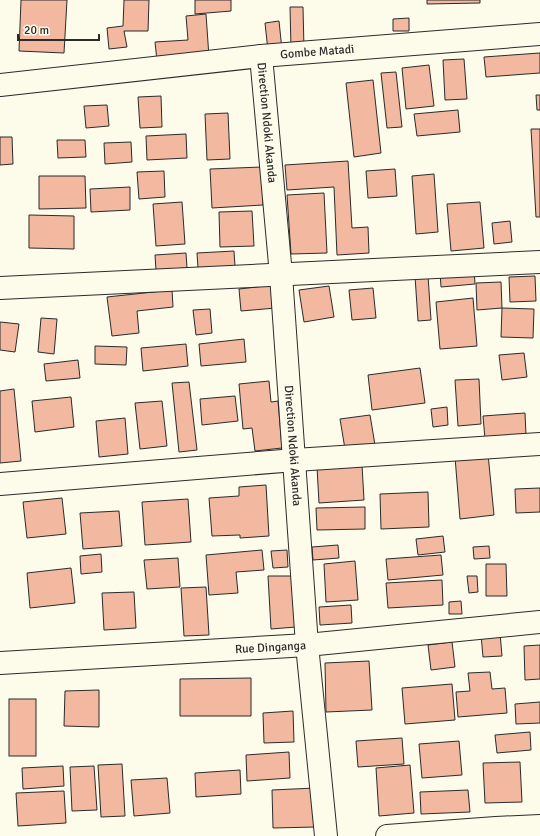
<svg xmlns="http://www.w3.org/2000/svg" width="540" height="836" font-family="Signika,sans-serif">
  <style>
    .building { fill: #f2b8a0; stroke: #2b2b2b }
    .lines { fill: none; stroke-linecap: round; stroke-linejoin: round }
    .street-casing { stroke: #2b2b2b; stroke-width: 24 }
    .street { stroke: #fdfbea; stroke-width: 22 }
    .labels { text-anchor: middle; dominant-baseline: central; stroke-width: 3; stroke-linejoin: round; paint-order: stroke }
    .street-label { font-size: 12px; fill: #2b2b2b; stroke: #fdfbea }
  </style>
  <rect width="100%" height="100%" fill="#fdfbea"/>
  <g class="building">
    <path d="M21,0H67L64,53L19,51Z"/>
    <path d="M124,0H149L148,31H124L127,47L109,49L107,28L123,26Z"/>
    <path d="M195,0H231V11L195,14Z"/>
    <path d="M427,0H480V3L427,4Z"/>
    <path d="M290,7H303L304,49H291Z"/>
    <path d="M206,14L209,57L157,61L155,42L188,40L186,16Z"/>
    <path d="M409,18V31H393V19Z"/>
    <path d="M279,21L282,50L268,51L265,23Z"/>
    <path d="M540,53V73L486,77L484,57Z"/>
    <path d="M464,59L467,99L445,100L443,60Z"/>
    <path d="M429,65L434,106L406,109L402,68Z"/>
    <path d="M396,72L402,127L387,128L381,73Z"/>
    <path d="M373,80L381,153L354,157L346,83Z"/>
    <path d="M536,95H540V110H537Z"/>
    <path d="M161,96L162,127L140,128L138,97Z"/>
    <path d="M107,105L109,126L86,128L84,106Z"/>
    <path d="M458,110L460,132L417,136L414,114Z"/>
    <path d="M228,113L230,159L207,160L205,114Z"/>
    <path d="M531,129H540V217H536Z"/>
    <path d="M186,134L187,158L147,160L146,136Z"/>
    <path d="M0,137H12L13,164L0,165Z"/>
    <path d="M57,140H85L86,157L58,158Z"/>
    <path d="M131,142L132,162L105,164L104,143Z"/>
    <path d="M348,161L352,228L368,227L369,253L337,255L334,187L287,190L285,165Z"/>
    <path d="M262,167L263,205L212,208L210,169Z"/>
    <path d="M395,169L397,196L368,198L366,171Z"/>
    <path d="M164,171L165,197L139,199L137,172Z"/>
    <path d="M434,174L438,232L416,234L412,176Z"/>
    <path d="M39,176H85L86,208L39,209Z"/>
    <path d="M130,187V210L91,212L90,189Z"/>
    <path d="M324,193L327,253L291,254L287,195Z"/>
    <path d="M182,202L185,244L156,246L153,204Z"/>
    <path d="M480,202L484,248L451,251L447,204Z"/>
    <path d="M252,211L254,246L220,247L219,212Z"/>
    <path d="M29,215L74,216V249L29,248Z"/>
    <path d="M510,221L512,242L494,244L492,223Z"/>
    <path d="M234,251L235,266L198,268L197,253Z"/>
    <path d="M186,253L187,268L156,270L155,255Z"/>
    <path d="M474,269L475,284L441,287L440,272Z"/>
    <path d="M415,276H428L431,320L418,321Z"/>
    <path d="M535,276L536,301L510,302L509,277Z"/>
    <path d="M501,282L502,308L477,310L476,283Z"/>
    <path d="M274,285L276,308L241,311L239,289Z"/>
    <path d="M329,286L334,317L304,322L299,290Z"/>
    <path d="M373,288L376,318L352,320L349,290Z"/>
    <path d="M172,290L173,307L137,311L139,333L112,336L107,297Z"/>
    <path d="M473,298L477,346L440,349L436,302Z"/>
    <path d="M502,308L534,309L533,338L501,337Z"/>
    <path d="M210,309L212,333L196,335L193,310Z"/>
    <path d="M41,318L57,319L54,354L38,352Z"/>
    <path d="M0,322L19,324L15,352L0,350Z"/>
    <path d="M244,339L246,362L201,366L199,344Z"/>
    <path d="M186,344L188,366L143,371L141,348Z"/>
    <path d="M95,346L127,347L126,365L95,364Z"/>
    <path d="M524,353L527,377L502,380L499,355Z"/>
    <path d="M78,360L80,378L46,381L44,364Z"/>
    <path d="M420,368L425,403L372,410L368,375Z"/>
    <path d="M479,379L481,424L458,426L455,380Z"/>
    <path d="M269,381L271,402L278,401L282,448L255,451L252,428L243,429L239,384Z"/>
    <path d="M189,382L197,450L179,452L172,383Z"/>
    <path d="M14,389L21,461L0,463V391Z"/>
    <path d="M235,396L238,421L202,425L200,399Z"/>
    <path d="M71,397L74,427L35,432L32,401Z"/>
    <path d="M162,401L167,446L140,449L135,403Z"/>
    <path d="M447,407L448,425L433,427L431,409Z"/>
    <path d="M525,413L526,435L485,439L483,416Z"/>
    <path d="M370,415L375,445L345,449L340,419Z"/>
    <path d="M125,418L128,454L99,457L96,421Z"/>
    <path d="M488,454L494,515L460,519L455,457Z"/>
    <path d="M362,465L364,500L319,503L317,467Z"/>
    <path d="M266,485L269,536L240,538V535L212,536L209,498L239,496V487Z"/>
    <path d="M540,488V512L516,513L515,489Z"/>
    <path d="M428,492L429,527L381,529L380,494Z"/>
    <path d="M62,498L66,534L27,538L23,502Z"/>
    <path d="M188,499L191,542L145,545L142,502Z"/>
    <path d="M365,507V529L317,530L316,508Z"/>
    <path d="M119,511L122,546L83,549L80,513Z"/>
    <path d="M443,536L445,552L418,555L416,539Z"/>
    <path d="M338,545L339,558L313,560L312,547Z"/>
    <path d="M489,546L490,558L474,559L473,547Z"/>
    <path d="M262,550L264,570L236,572L238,593L209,595L206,555Z"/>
    <path d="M287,550L288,567L273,568L271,551Z"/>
    <path d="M101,554L102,572L81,574L80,556Z"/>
    <path d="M441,555L443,575L388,580L386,559Z"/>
    <path d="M178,558L180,587L147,589L144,560Z"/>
    <path d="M355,561L358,600L326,602L324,564Z"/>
    <path d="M486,564H506L507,596H486Z"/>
    <path d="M71,568L75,603L30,608L27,573Z"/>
    <path d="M268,576H294L296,627L271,629Z"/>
    <path d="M467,576H477L478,592L469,593Z"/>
    <path d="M442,580L443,605L388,608L386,583Z"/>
    <path d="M206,587L209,635L184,636L181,588Z"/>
    <path d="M134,592L136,628L104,630L102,593Z"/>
    <path d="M461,601L462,614H449V602Z"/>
    <path d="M351,605L352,623L320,625L319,607Z"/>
    <path d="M500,633L502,656L483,657L481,635Z"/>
    <path d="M452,642L455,667L431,670L428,645Z"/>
    <path d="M540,645V679L525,680L524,646Z"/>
    <path d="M369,661L372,710L326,712L325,663Z"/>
    <path d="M490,672L492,689L505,688L507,713L458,717L456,692L470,691L468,673Z"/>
    <path d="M251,678V716H180V679Z"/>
    <path d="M452,684L455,720L405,724L402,688Z"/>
    <path d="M99,690V727L64,726L65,691Z"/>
    <rect x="9" y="699" width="27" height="57"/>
    <path d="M540,702V723L516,724L515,704Z"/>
    <path d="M293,711L294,742L264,743L263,713Z"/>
    <path d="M530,732L531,750L497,753L495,735Z"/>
    <path d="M402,738L404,764L358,767L356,741Z"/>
    <path d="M459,741L462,775L422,778L419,744Z"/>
    <path d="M289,752L290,778L247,781L246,755Z"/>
    <path d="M520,762L522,802L485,803L483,763Z"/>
    <path d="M122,764L125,816L101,817L98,765Z"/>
    <path d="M410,765L414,813L379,816L376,768Z"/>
    <path d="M63,766L64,786L23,789L22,768Z"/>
    <path d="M94,766L97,810L72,811L70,767Z"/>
    <path d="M240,770L241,794L196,797L195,773Z"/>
    <path d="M167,778L170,813L134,816L131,780Z"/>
    <path d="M315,788L316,827L273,828L272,790Z"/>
    <path d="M468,790L470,812L421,814L420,792Z"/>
    <path d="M64,791L66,823L18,826L16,793Z"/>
  </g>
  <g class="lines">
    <defs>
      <g id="street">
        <path id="s1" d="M261,56L281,275L307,645L326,836"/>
        <path id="s2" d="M0,85L261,56L540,34"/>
        <path d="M0,288L540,262"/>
        <path d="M0,484L295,460L540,444"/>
        <path id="s3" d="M0,663L307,645L540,622"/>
        <path d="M387,836L496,828L540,826"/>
      </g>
    </defs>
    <use href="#street" class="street-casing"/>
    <use href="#street" class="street"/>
  </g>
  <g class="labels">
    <g class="street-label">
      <text stroke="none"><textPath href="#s2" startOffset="319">Gombe Matadi</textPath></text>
      <text stroke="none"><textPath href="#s1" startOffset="67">Direction Ndoki Akanda</textPath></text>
      <text stroke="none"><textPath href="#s1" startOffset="391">Direction Ndoki Akanda</textPath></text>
      <text stroke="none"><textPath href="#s3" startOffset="271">Rue Dinganga</textPath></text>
    </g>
  </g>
  <path d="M18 34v6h81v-6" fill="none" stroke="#2b2b2b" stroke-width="2"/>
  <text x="24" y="34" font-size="12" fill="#2b2b2b" stroke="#fdfbea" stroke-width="3" paint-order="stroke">20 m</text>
</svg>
